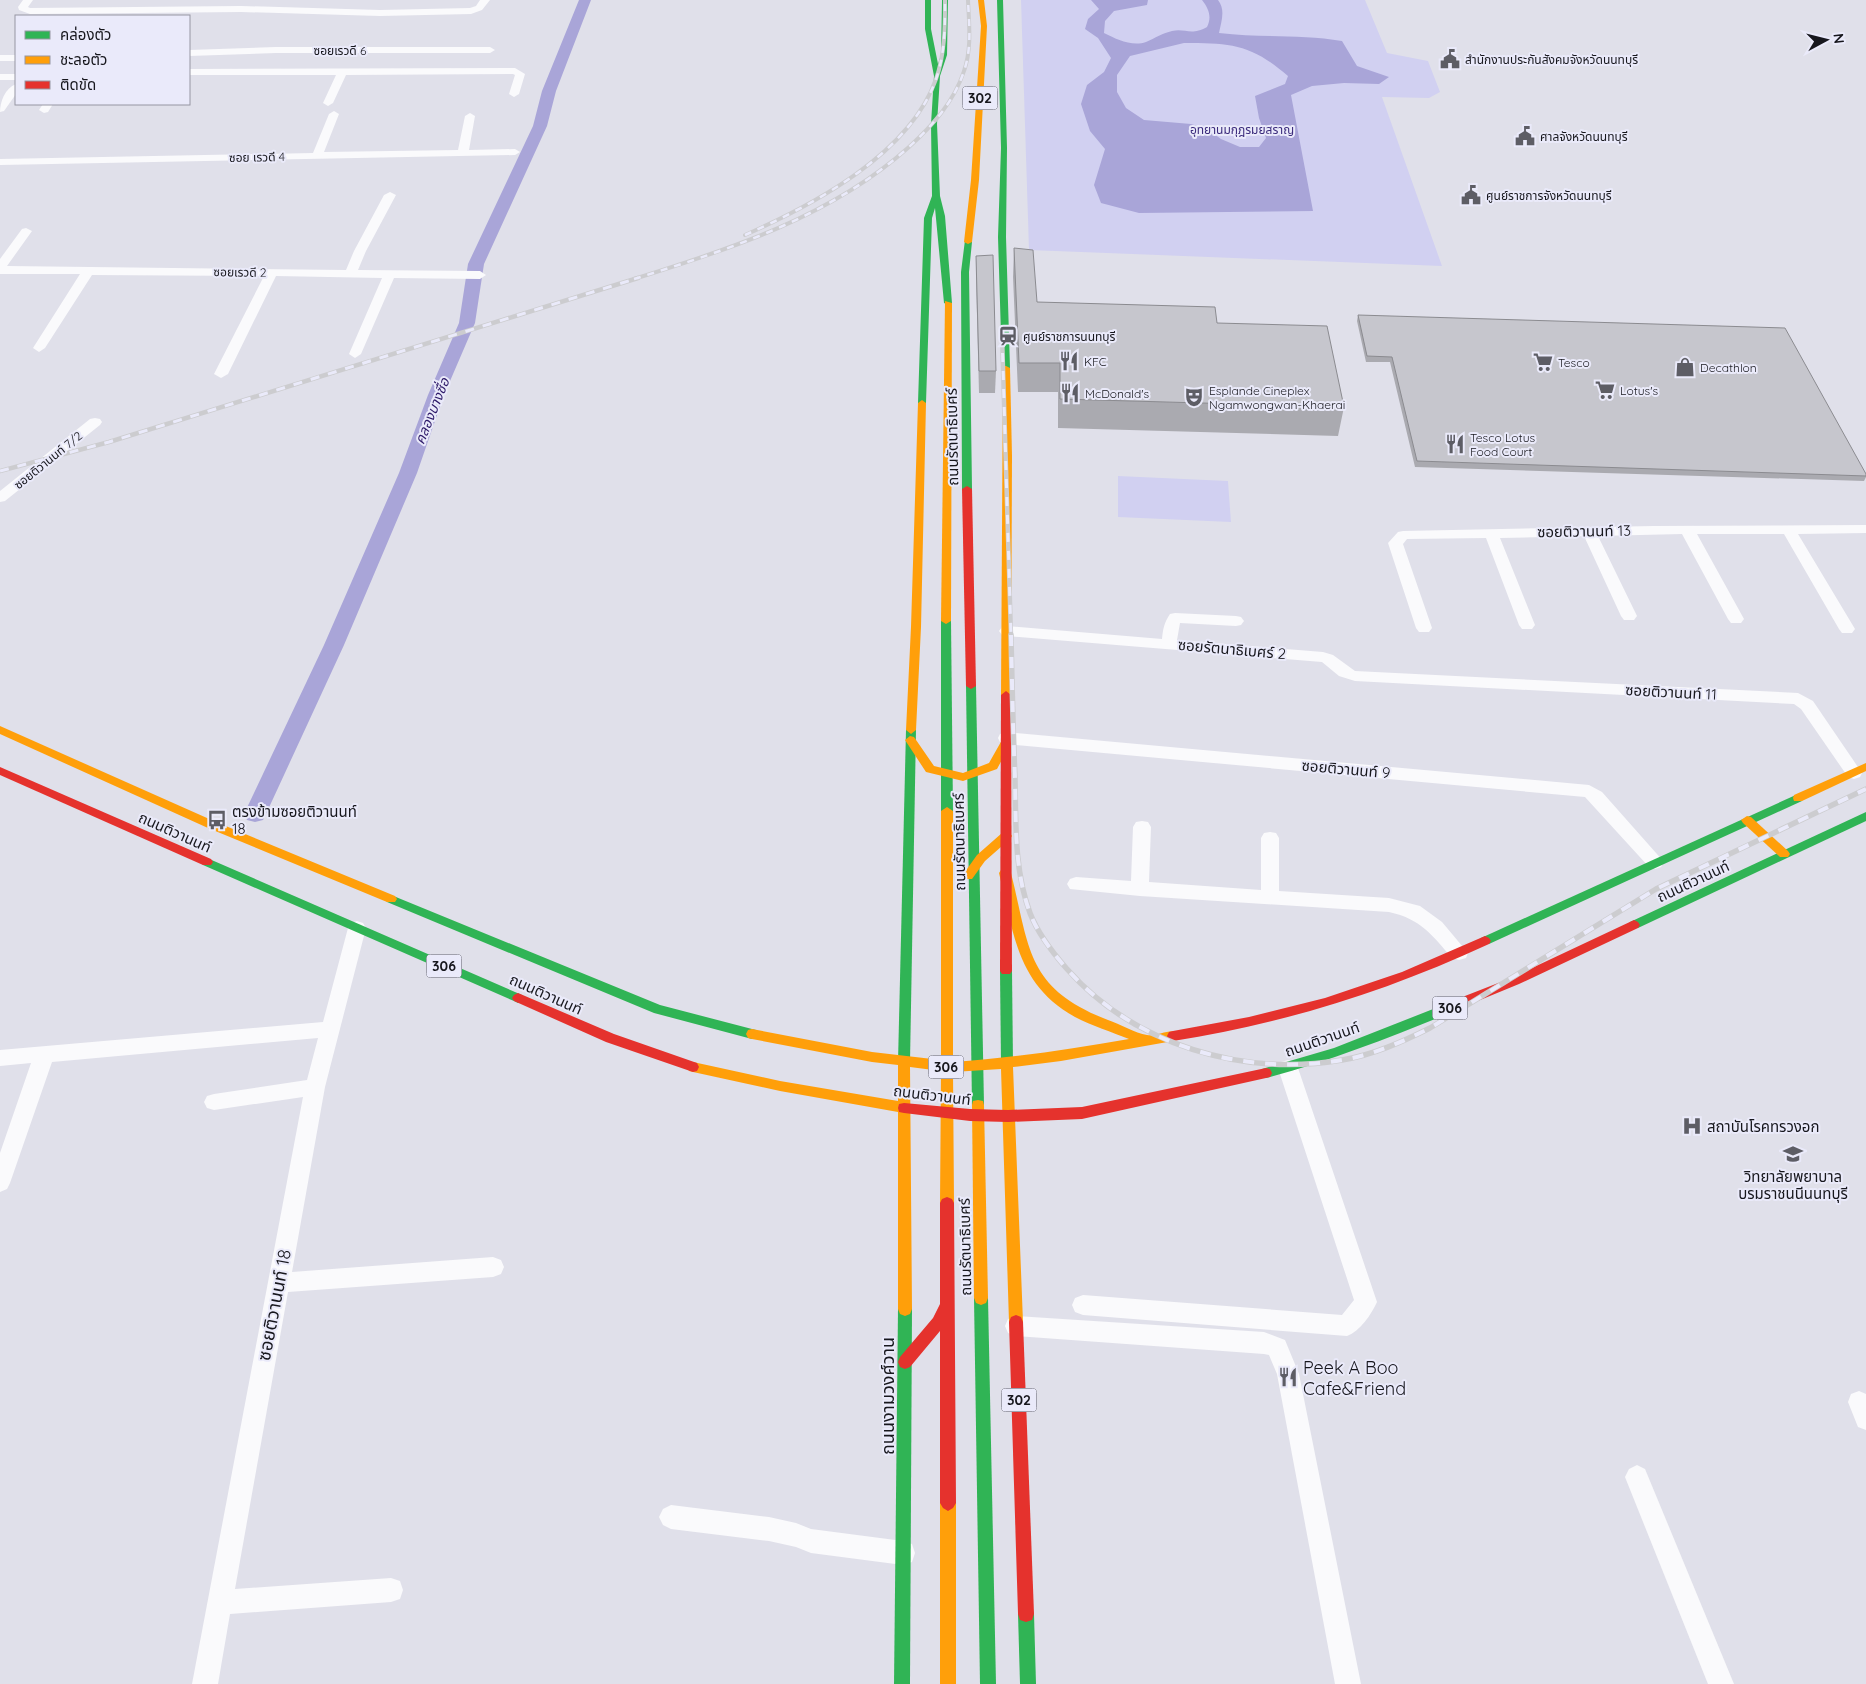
<svg xmlns="http://www.w3.org/2000/svg" width="1866" height="1684" font-family="Quicksand,'Noto Sans Thai',sans-serif">
  <style>
    .green { fill: #d1d0f1 }
    .water { fill: #a9a5d8; fill-rule: evenodd }
    .lines { fill: none; stroke-linecap: round; stroke-linejoin: round }
    .canal { fill: #a9a5d8; fill-rule: evenodd }
    .street { fill: #fafafc; fill-rule: evenodd }
    .fast { fill: #30b455; fill-rule: evenodd }
    .slow { fill: #ff9f0a; fill-rule: evenodd }
    .jam { fill: #e5322d; fill-rule: evenodd }
    .rail-far2-casing { stroke: #cccccf; stroke-width: 4 }
    .rail-far1-casing { stroke: #cccccf; stroke-width: 4.5 }
    .rail-casing { stroke: #cccccf; stroke-width: 5.5 }
    .rail-far2 { stroke: #eaeafa; stroke-width: 2.5; stroke-dasharray: 7; stroke-linecap: butt }
    .rail-far1 { stroke: #eaeafa; stroke-width: 3; stroke-dasharray: 9; stroke-linecap: butt }
    .rail { stroke: #eaeafa; stroke-width: 4; stroke-dasharray: 11; stroke-linecap: butt }
    .wall { fill: #aaaab0 }
    .building { fill: #c6c6cd; stroke: #8b8b90 }
    .labels { text-anchor: middle; dominant-baseline: central; stroke-width: 4; stroke-linejoin: round; paint-order: stroke }
    .far-street-label { font-size: 12px; fill: #17171d; stroke: #eaeafa }
    .far-poi-label { font-size: 12px; fill: #17171d; stroke: #eaeafa; text-anchor: start }
    .far-park-label { font-size: 12px; fill: #3b2b7c; stroke: #eaeafa }
    .shield { fill: #eaeafa; stroke: #56565f; stroke-width: 1 }
    .shield-label { font-size: 14px; font-weight: bold; fill: #17171d }
    .far-water-label { font-size: 14px; font-style: italic; fill: #2c1868; stroke: #eaeafa }
    .street-label { font-size: 15px; fill: #17171d; stroke: #eaeafa }
    .poi-label { font-size: 15px; fill: #17171d; stroke: #eaeafa; text-anchor: start }
    .near-street-label { font-size: 18px; fill: #17171d; stroke: #eaeafa }
    .near-poi-label { font-size: 18px; fill: #17171d; stroke: #eaeafa; text-anchor: start }
  </style>
  <rect width="100%" height="100%" fill="#e0e0ea"/>
  <g class="green">
    <path d="M1021,0H1365L1387,53L1428,61L1440,92L1429,98L1382,97L1442,266L1029,250Z"/>
    <path d="M1118,476L1228,481L1231,522L1118,517Z"/>
  </g>
  <path class="water" d="M1091,0H1148L1147,5L1114,11L1105,21L1104,33C1116,39 1132,47 1146,42C1155,38 1163,33 1172,31C1185,28 1191,36 1207,27C1212,17 1209,9 1202,0H1218C1226,10 1221,22 1219,33C1260,38 1301,34 1342,41L1357,66L1389,77L1379,84L1344,83L1312,86L1291,95L1313,211L1139,213L1101,203L1094,185L1105,149L1090,131L1081,104L1087,85L1104,72L1111,58L1098,38L1085,29L1088,19L1099,9ZM1184,43C1231,43 1251,44 1288,76L1285,84L1255,96L1259,118L1266,138L1259,147H1240L1221,139L1207,129L1191,124L1144,120L1126,108L1117,92V75L1130,56Z"/>
  <g class="lines">
    <path class="canal" d="M579,0H591L556,91L547,126L484,264L475,323L444,395L417,473L344,645L266,814L263,820L255,822L247,820L244,814L324,645L399,473L428,395L459,323L468,264L533,126L542,91Z"/>
    <g class="street">
      <path d="M23,0H33L28,7L30,8L241,6L380,10L470,8L476,6L480,0H490L482,10L471,14L380,16L241,12L30,14L19,10L18,7Z"/>
      <path d="M276,47H490L495,50L490,53H276L189,56V50Z"/>
      <rect x="0" y="55" width="16" height="6"/>
      <path d="M515,68L525,74L519,94L514,97L509,94L515,75L513,74L346,75L333,103L328,106L323,103L336,75H189V69Z"/>
      <rect x="0" y="74" width="16" height="6"/>
      <path d="M16,84V94L4,111L0,112C0,102 5,88 16,84Z"/>
      <path d="M43,104H53L48,112L44,113L39,110Z"/>
      <path d="M334,111L339,114L324,152L458,150L465,116L470,113L475,116L469,150L515,149L520,152L515,155L0,165V159L313,153L329,114Z"/>
      <path d="M390,192L396,195L366,251L358,270L480,271L486,275L480,279L394,278L361,354L355,358L349,354L382,278L276,276L228,374L221,378L214,374L264,276L92,275L45,348L39,352L33,348L80,274H0V259L22,229L26,228L32,231L7,266L346,270L354,251L384,195Z"/>
      <path d="M95,418L100,419L102,422L100,425L5,501L0,502V491L90,419Z"/>
      <path d="M1866,525V533L1798,534L1855,629L1852,633H1842L1839,629L1784,534H1697L1744,619L1741,623H1731L1728,619L1682,534L1598,536L1637,616L1634,620H1624L1621,616L1584,536L1500,538L1535,625L1532,629H1522L1519,625L1486,538L1407,539L1403,544L1432,628L1429,632H1419L1416,628L1388,543L1398,532L1403,531L1654,526Z"/>
      <path d="M1175,613L1236,616L1241,617L1244,621L1241,625L1236,626L1180,623L1177,640L1323,652L1333,655L1355,671L1798,693L1813,701L1862,773L1860,777L1854,779L1848,777L1801,709L1794,704L1355,681L1339,676L1322,662L1007,636L1002,635L999,631L1002,627L1007,626L1162,639C1163,629 1164,623 1170,614Z"/>
      <path d="M1006,732L1589,785L1602,792L1664,862L1661,867L1655,869L1649,867L1585,797L1006,744L1000,742L998,738L1000,734Z"/>
      <path d="M1142,821L1148,822L1151,827L1149,882L1261,890V838L1264,833L1270,832L1276,833L1279,838V891L1389,898L1420,906L1442,922L1468,953L1466,958L1459,960L1452,958C1432,935 1421,919 1389,912L1140,896L1070,889L1067,884L1070,879L1076,877L1131,881L1133,827L1136,822Z"/>
      <path d="M357,921L363,923L366,928L325,1087L292,1272L493,1257L501,1260L504,1267L501,1274L493,1277L288,1292L235,1589L391,1578L400,1581L403,1590L400,1599L391,1602L230,1614L218,1684H192L303,1097L214,1110L207,1108L204,1102L207,1096L214,1094L307,1080L318,1038L52,1062L10,1183L7,1189L0,1192V1153L31,1063L0,1066V1050L323,1022L348,928L351,923Z"/>
      <path d="M1288,1060L1295,1062L1298,1068L1377,1302C1371,1315 1360,1331 1347,1336L1083,1315L1075,1312L1072,1305L1075,1298L1083,1295L1342,1315L1354,1300L1278,1068L1281,1062Z"/>
      <path d="M1016,1316L1264,1332L1285,1340L1299,1374L1361,1684H1335L1277,1374L1269,1355L1264,1354L1016,1336L1008,1333L1005,1326L1008,1319Z"/>
      <path d="M1859,1391L1866,1394V1430L1858,1427L1848,1402L1851,1394Z"/>
      <path d="M1637,1465L1645,1469L1734,1684H1708L1625,1477L1629,1469Z"/>
      <path d="M671,1505L769,1517L796,1523L811,1529L903,1541L912,1544L915,1553L912,1562L903,1565L811,1553L796,1547L769,1541L671,1529L663,1525L659,1517L663,1509Z"/>
    </g>
    <g class="fast">
      <path d="M925,0H931V29L938,64L941,55L942,0H948L947,55L940,76L937,124L940,196L945,216L952,303L948,305L944,303L935,208L932,218L926,403L922,406L918,403L924,218L932,196L931,124L934,76L925,29Z"/>
      <path d="M997,0H1003L1007,148L1006,237L1010,368L1006,370L1002,368L998,237L1001,148Z"/>
      <path d="M965,240L972,242L969,272L972,489L967,492L962,489L961,272Z"/>
      <path d="M946,618L951,621L953,811L947,815L941,811V621Z"/>
      <path d="M971,683L976,686L984,1105L983,1109L978,1110L973,1109L972,1105L966,686Z"/>
      <path d="M911,726L916,730L910,1062L908,1066L904,1067L900,1066L898,1062L906,730Z"/>
      <path d="M1798,794L1802,795L1803,798L1802,801L1489,944H1481L1479,941L1481,938Z"/>
      <path d="M1866,812V821L1638,928H1630L1628,925L1630,922Z"/>
      <path d="M207,858L522,995L524,998L522,1001L518,1003L514,1001L203,865L201,862L203,859Z"/>
      <path d="M391,895L660,1005L752,1029L756,1030L758,1034L756,1038L752,1039L654,1013L387,902L385,899L387,896Z"/>
      <path d="M1006,966L1010,968L1012,971L1013,1063L1011,1067L1007,1068L1003,1067L1001,1063L1000,971L1002,968Z"/>
      <path d="M1451,1002L1455,1003L1457,1007L1455,1011C1393,1036 1331,1061 1266,1078L1262,1077L1260,1073L1262,1069L1334,1048Z"/>
      <path d="M981,1291L986,1293L988,1298L996,1684H980L974,1298L976,1293Z"/>
      <path d="M905,1302L910,1304L912,1309L910,1684H894L898,1309L900,1304Z"/>
      <path d="M1026,1606L1032,1608L1034,1614L1036,1684H1020L1018,1614L1020,1608Z"/>
    </g>
    <g class="slow">
      <path d="M978,0H984L987,26L979,180L972,242L968,244L964,242L971,180L981,26Z"/>
      <path d="M945,301L952,303L951,621L946,624L941,621Z"/>
      <path d="M1003,366H1006L1010,368L1012,456L1011,695L1006,699L1001,695Z"/>
      <path d="M922,400L926,403L921,627L916,730L911,734L906,730L911,627L918,403Z"/>
      <path d="M0,726L216,822L395,896L397,899L395,902H387L208,828L0,734Z"/>
      <path d="M910,736L914,737L934,766L963,773L989,763L1002,740L1006,739L1011,743L997,769L963,781L926,772L905,740Z"/>
      <path d="M1866,763V771L1802,801H1794L1793,798L1794,795Z"/>
      <path d="M947,807L953,811V1062C1013,1058 1071,1049 1129,1039C1112,1032 1092,1026 1075,1017C1016,984 1014,933 999,873L1001,870H1009L1011,873C1030,949 1026,988 1108,1020C1120,1024 1135,1033 1147,1035C1157,1037 1167,1029 1177,1032L1179,1036L1177,1040L1173,1041L1061,1061L1013,1067L1023,1322L1021,1327L1016,1329L1011,1327L1009,1322L1001,1069L953,1072L954,1203L952,1207L947,1209L942,1207L940,1203L941,1071L910,1067L912,1309L910,1314L905,1316L900,1314L898,1309V1112L780,1091L693,1072L689,1071L687,1067L689,1063L693,1062L780,1081L898,1101V1065L872,1062L752,1039L748,1038L746,1034L748,1030L752,1029L872,1052L941,1060V811Z"/>
      <path d="M1747,816L1751,817L1788,851L1790,854L1788,857H1780L1743,823L1741,820Z"/>
      <path d="M1006,832L1010,833L1012,836L1010,839L985,861L972,879H964L962,876L977,855L1002,833Z"/>
      <path d="M978,1100L983,1101L984,1105L988,1298L986,1303L981,1305L976,1303L974,1298L972,1105L973,1101Z"/>
      <path d="M948,1495L953,1498L956,1503V1684H940V1503L943,1498Z"/>
    </g>
    <g class="jam">
      <path d="M967,486L972,489L976,686L971,689L966,686L962,489Z"/>
      <path d="M1006,691L1011,695L1012,971L1010,974H1002L1000,971L1001,695Z"/>
      <path d="M0,767L211,859L213,862L211,865H203L0,775Z"/>
      <path d="M1634,920L1638,922L1640,925L1638,928L1519,984L1451,1012L1447,1011L1445,1007L1447,1003L1511,978Z"/>
      <path d="M1485,936L1489,938L1491,941L1489,944C1385,992 1286,1023 1173,1041L1169,1040L1167,1036L1169,1032L1173,1031L1249,1017L1325,998L1402,972Z"/>
      <path d="M518,993L614,1034L697,1063L699,1067L697,1071L693,1072L606,1042L514,1001L512,998L514,995Z"/>
      <path d="M1266,1068L1270,1069L1272,1073L1270,1077L1266,1078L1082,1119L1008,1122L970,1121L904,1113L899,1112L898,1108L899,1104L904,1103L970,1109L1008,1110L1082,1107Z"/>
      <path d="M947,1197L952,1199L954,1203L956,1503L953,1508L948,1511L943,1508L940,1503V1331L910,1367L905,1369L900,1367L898,1362L900,1357L933,1318L940,1304V1203L942,1199Z"/>
      <path d="M1016,1315L1021,1317L1023,1322L1034,1614L1032,1620L1026,1622L1020,1620L1018,1614L1009,1322L1011,1317Z"/>
    </g>
    <defs>
      <g id="rail-far2">
        <path d="M745,235C813,205 910,154 936,79C945,54 945,27 945,0"/>
        <path d="M634,279C731,249 832,216 909,147C932,126 954,102 964,71C972,48 969,24 968,0"/>
      </g>
      <g id="rail-far1">
        <path d="M1002,335L1011,636"/>
        <path d="M0,471L109,442L638,278"/>
      </g>
      <path id="rail" d="M1011,635C1012,683 1013,731 1015,778C1016,823 1014,870 1030,913C1038,934 1052,952 1067,969C1134,1045 1243,1077 1342,1060C1373,1055 1402,1042 1430,1028L1656,889L1866,789"/>
    </defs>
    <use href="#rail-far2" class="rail-far2-casing"/>
    <use href="#rail-far1" class="rail-far1-casing"/>
    <use href="#rail" class="rail-casing"/>
    <use href="#rail-far2" class="rail-far2"/>
    <use href="#rail-far1" class="rail-far1"/>
    <use href="#rail" class="rail"/>
  </g>
  <g class="wall">
    <path d="M1014,248L1037,302L1217,323L1344,407L1338,436L1058,428V392H1018L1013,277Z"/>
    <path d="M976,256L996,371L995,393H979L976,277Z"/>
    <path d="M1358,315L1866,474V477L1864,481L1415,467L1390,362H1366L1357,321Z"/>
  </g>
  <g class="building">
    <path d="M1014,248L1033,250L1037,302L1215,307L1217,323L1327,326L1344,407L1060,399V363H1019Z"/>
    <path d="M993,255L996,371H979L976,256Z"/>
    <path d="M1358,315L1785,328L1866,474V476L1417,461L1392,357L1367,356Z"/>
  </g>
  <defs>
    <symbol id="civic-bare" viewBox="-9 -9 18 18"><path d="M-.6-6.5H3V-4.5H.6V-3L4-1V1h2V6H-6V1h2V-1L-.6-3ZM-1.2 2.5V6h2.4V2.5Z" fill="#5d5d65" stroke="#eaeafa" stroke-width="2.5" paint-order="stroke"/></symbol>
    <symbol id="station-bare" viewBox="-9 -9 18 18"><path d="M-3-6H3Q5-6 5-4V2Q5 4 3 4L4.5 6H3L1.5 4h-3L-3 6H-4.5L-3 4Q-5 4-5 2V-4Q-5-6-3-6ZM-3.5-4v3h7v-3ZM-3.5 1v1.5H-2V1ZM2 1v1.5H3.5V1Z" fill="#5d5d65" stroke="#eaeafa" stroke-width="2.5" paint-order="stroke"/></symbol>
    <symbol id="restaurant-bare" viewBox="-9 -9 18 18"><path d="M-5-6h1v4h1v-4h1v4h1v-4h1v5L-1.5 .5V6h-2V.5L-5-1ZM5-6V6H3V1.5H1.5Q1.5-4 5-6Z" fill="#5d5d65" stroke="#eaeafa" stroke-width="2.5" paint-order="stroke"/></symbol>
    <symbol id="supermarket-bare" viewBox="-9 -9 18 18"><path d="M-6-5.5h2.5l.6 2H6L4.5 2H-2.5L-4.4-4H-6ZM-1.5 3.2a1.3 1.3 0 1 0 .1 0ZM3 3.2a1.3 1.3 0 1 0 .1 0Z" fill="#5d5d65" stroke="#eaeafa" stroke-width="2.5" paint-order="stroke"/></symbol>
    <symbol id="shop-bare" viewBox="-9 -9 18 18"><path d="M-5-2.5h2.3a2.7 3.5 0 0 1 5.4 0H5L5.5 6h-11ZM-1.5-2.5h3a1.5 2.3 0 0 0-3 0Z" fill="#5d5d65" stroke="#eaeafa" stroke-width="2.5" paint-order="stroke"/></symbol>
    <symbol id="theatre-bare" viewBox="-9 -9 18 18"><path d="M-5-5.5Q0-4 5-5.5V0Q5 5 0 6Q-5 5-5 0ZM-3.3-2.5H-1v1.5H-3.3ZM1-2.5H3.3v1.5H1ZM-2.8 1Q0 5.5 2.8 1Z" fill="#5d5d65" stroke="#eaeafa" stroke-width="2.5" paint-order="stroke"/></symbol>
    <symbol id="bus-bare" viewBox="-9 -9 18 18"><path d="M-5-6H5V4H4V6H2V4H-2V6H-4V4H-5ZM-3.5-4V0h7V-4ZM-3.5 1.2v1.5H-2V1.2ZM2 1.2v1.5H3.5V1.2Z" fill="#5d5d65" stroke="#eaeafa" stroke-width="2.5" paint-order="stroke"/></symbol>
    <symbol id="hospital-bare" viewBox="-9 -9 18 18"><path d="M-5-5h3v3.5h4V-5h3V5h-3V1.5h-4V5h-3Z" fill="#5d5d65" stroke="#eaeafa" stroke-width="2.5" paint-order="stroke"/></symbol>
    <symbol id="school-bare" viewBox="-9 -9 18 18"><path d="M0-5L7-2L0 1L-7-2ZM-4 1L0 2.5L4 1V4Q0 6-4 4Z" fill="#5d5d65" stroke="#eaeafa" stroke-width="2.5" paint-order="stroke"/></symbol>
  </defs>
  <g fill-rule="evenodd">
    <use href="#civic-bare" x="1436" y="45" width="28" height="28"/>
    <use href="#civic-bare" x="1511" y="122" width="28" height="28"/>
    <use href="#civic-bare" x="1457" y="181" width="28" height="28"/>
    <use href="#station-bare" x="994" y="322" width="28" height="28"/>
    <use href="#restaurant-bare" x="1055" y="347" width="28" height="28"/>
    <use href="#supermarket-bare" x="1529" y="348" width="28" height="28"/>
    <use href="#shop-bare" x="1671" y="353" width="28" height="28"/>
    <use href="#supermarket-bare" x="1591" y="376" width="28" height="28"/>
    <use href="#restaurant-bare" x="1056" y="379" width="28" height="28"/>
    <use href="#theatre-bare" x="1180" y="383" width="28" height="28"/>
    <use href="#restaurant-bare" x="1441" y="430" width="28" height="28"/>
    <use href="#bus-bare" x="203" y="806" width="28" height="28"/>
    <use href="#hospital-bare" x="1678" y="1112" width="28" height="28"/>
    <use href="#school-bare" x="1779" y="1140" width="28" height="28"/>
    <use href="#restaurant-bare" x="1274" y="1363" width="28" height="28"/>
  </g>
  <g class="labels">
    <g class="far-street-label">
      <text x="340" y="50">ซอยเรวดี 6</text>
      <text transform="translate(257 157) rotate(-1)">ซอย เรวดี 4</text>
      <text transform="translate(240 272) rotate(1)">ซอยเรวดี 2</text>
      <text transform="translate(48 460) rotate(-39)">ซอยติวานนท์ 7/2</text>
    </g>
    <g class="far-poi-label">
      <text x="1465" y="59">สำนักงานประกันสังคมจังหวัดนนทบุรี</text>
      <text x="1540" y="136">ศาลจังหวัดนนทบุรี</text>
      <text x="1486" y="195">ศูนย์ราชการจังหวัดนนทบุรี</text>
      <text x="1023" y="336">ศูนย์ราชการนนทบุรี</text>
      <text x="1084" y="361">KFC</text>
      <text x="1558" y="362">Tesco</text>
      <text x="1700" y="367">Decathlon</text>
      <text x="1209" y="390">Esplande Cineplex<tspan x="1209" dy="14">Ngamwongwan-Khaerai</tspan></text>
      <text x="1620" y="390">Lotus's</text>
      <text x="1085" y="393">McDonald's</text>
      <text x="1470" y="437">Tesco Lotus<tspan x="1470" dy="14">Food Court</tspan></text>
    </g>
    <g class="far-park-label">
      <text x="1242" y="129">อุทยานมกุฎรมยสราญ</text>
    </g>
    <g class="shield">
      <rect x="962.5" y="86.5" width="35" height="23" rx="4"/>
      <rect x="426.5" y="954.5" width="35" height="23" rx="4"/>
      <rect x="1432.5" y="996.5" width="35" height="23" rx="4"/>
      <rect x="928.5" y="1055.5" width="35" height="23" rx="4"/>
      <rect x="1001.5" y="1388.5" width="35" height="23" rx="4"/>
    </g>
    <g class="shield-label">
      <text x="980" y="98">302</text>
      <text x="444" y="966">306</text>
      <text x="1450" y="1008">306</text>
      <text x="946" y="1067">306</text>
      <text x="1019" y="1400">302</text>
    </g>
    <g class="far-water-label">
      <text transform="translate(432 411) rotate(-68)">คลองบางซื่อ</text>
    </g>
    <g class="street-label">
      <text transform="translate(952 437) rotate(-91)">ถนนรัตนาธิเบศร์</text>
      <text transform="translate(1584 531) rotate(-1)">ซอยติวานนท์ 13</text>
      <text transform="translate(1232 649) rotate(5)">ซอยรัตนาธิเบศร์ 2</text>
      <text transform="translate(1671 692) rotate(3)">ซอยติวานนท์ 11</text>
      <text transform="translate(1346 769) rotate(5)">ซอยติวานนท์ 9</text>
      <text transform="translate(175 832) rotate(24)">ถนนติวานนท์</text>
      <text transform="translate(959 842) rotate(-91)">ถนนรัตนาธิเบศร์</text>
      <text transform="translate(1693 881) rotate(-25)">ถนนติวานนท์</text>
      <text transform="translate(546 994) rotate(24)">ถนนติวานนท์</text>
      <text transform="translate(1322 1039) rotate(-19)">ถนนติวานนท์</text>
      <text transform="translate(932 1095) rotate(7)">ถนนติวานนท์</text>
      <text transform="translate(965 1247) rotate(-91)">ถนนรัตนาธิเบศร์</text>
    </g>
    <g class="poi-label">
      <text x="232" y="811">ตรงข้ามซอยติวานนท์<tspan x="232" dy="17">18</tspan></text>
      <text x="1707" y="1126">สถาบันโรคทรวงอก</text>
      <text x="1793" y="1176" text-anchor="middle">วิทยาลัยพยาบาล<tspan x="1793" dy="17">บรมราชนนีนนทบุรี</tspan></text>
    </g>
    <g class="near-street-label">
      <text transform="translate(274 1305) rotate(-79)">ซอยติวานนท์ 18</text>
      <text transform="translate(887 1396) rotate(-90)">ถนนงามวงศ์วาน</text>
    </g>
    <g class="near-poi-label">
      <text x="1303" y="1367">Peek A Boo<tspan x="1303" dy="21">Cafe&amp;Friend</tspan></text>
    </g>
  </g>
  <rect x="15" y="15" width="175" height="90" fill="#eaeafa" stroke="#9696a2"/>
  <rect x="25" y="31" width="25" height="8" fill="#30b455" stroke="#9696a2"/>
  <text x="60" y="40" font-size="15" fill="#17171d">คล่องตัว</text>
  <rect x="25" y="56" width="25" height="8" fill="#ff9f0a" stroke="#9696a2"/>
  <text x="60" y="65" font-size="15" fill="#17171d">ชะลอตัว</text>
  <rect x="25" y="81" width="25" height="8" fill="#e5322d" stroke="#9696a2"/>
  <text x="60" y="90" font-size="15" fill="#17171d">ติดขัด</text>
  <g transform="translate(1826 40) rotate(83)" stroke="#eaeafa" stroke-width="4" paint-order="stroke">
  <path d="M0-4L9 19L0 12L-9 19Z" fill="#17171d"/>
  <text y="-8" font-size="14" font-weight="bold" text-anchor="middle" fill="#17171d">N</text>
  </g>
</svg>
